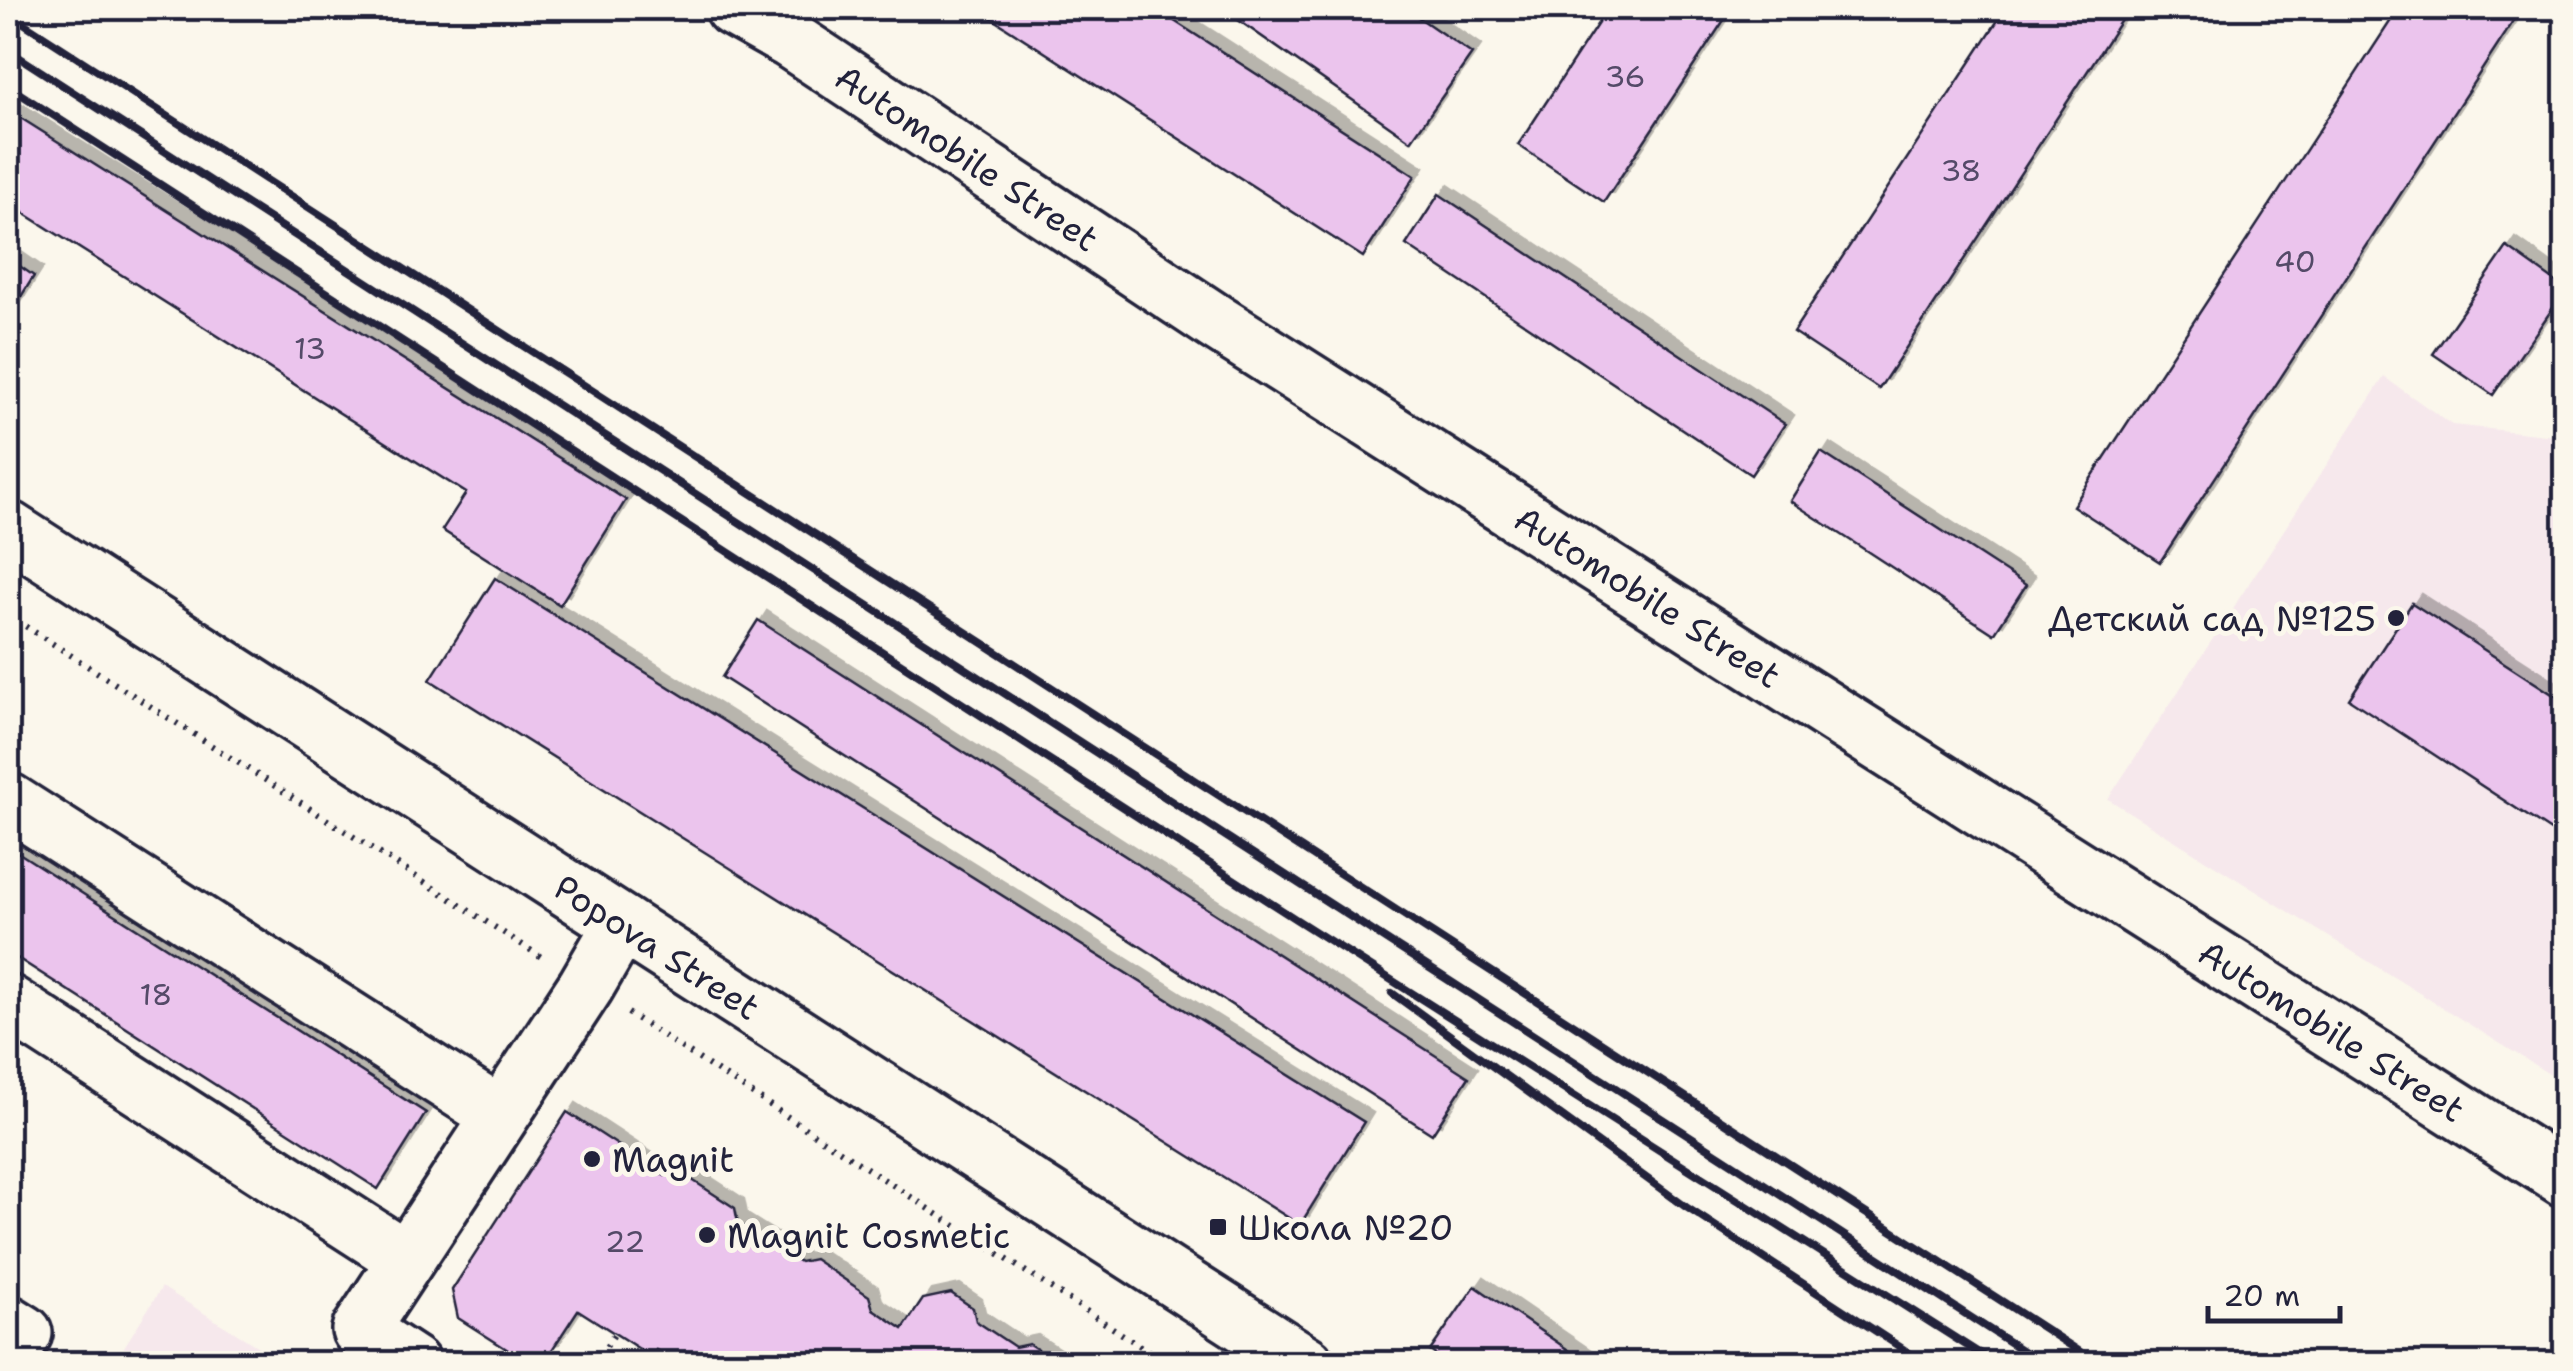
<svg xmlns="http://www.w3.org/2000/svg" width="2573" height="1371" font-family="'Shantell Sans',sans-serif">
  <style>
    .built { fill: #f6e8ec }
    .building { fill: #ebc4ed; stroke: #22223b; stroke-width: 2.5; filter: url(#shadow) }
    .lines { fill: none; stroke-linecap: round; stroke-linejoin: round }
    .minor-casing { stroke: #22223b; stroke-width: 62 }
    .path { stroke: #22223b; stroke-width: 6; stroke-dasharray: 2.5 8; stroke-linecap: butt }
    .minor { stroke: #fbf7ec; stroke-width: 55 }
    .rail { stroke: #22223b; stroke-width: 8 }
    .poi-dot { fill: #22223b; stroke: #fbf7ec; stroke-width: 4 }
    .labels { text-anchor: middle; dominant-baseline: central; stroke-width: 10; stroke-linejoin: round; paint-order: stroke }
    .number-label { font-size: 30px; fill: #544a68 }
    .street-label { font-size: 35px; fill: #22223b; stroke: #fbf7ec }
    .poi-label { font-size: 35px; fill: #22223b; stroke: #fbf7ec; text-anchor: start }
  </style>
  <defs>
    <filter id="shadow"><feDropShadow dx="9" dy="-9" stdDeviation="0" flood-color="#0004"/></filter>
  </defs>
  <rect width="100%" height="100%" fill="#fbf7ec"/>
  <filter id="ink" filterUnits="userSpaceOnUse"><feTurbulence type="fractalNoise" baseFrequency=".01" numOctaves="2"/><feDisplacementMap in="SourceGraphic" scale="20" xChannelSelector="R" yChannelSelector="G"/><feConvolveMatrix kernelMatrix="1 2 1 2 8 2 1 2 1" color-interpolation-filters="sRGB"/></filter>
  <g filter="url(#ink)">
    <g class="built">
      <path d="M2384,377L2452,425L2565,437V1084L2108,799Z"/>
      <path d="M162,1287L284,1363H114Z"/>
    </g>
    <g class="building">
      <path d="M976,8H1154L1415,176L1363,257Z"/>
      <path d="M1221,8H1405L1472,54L1411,141Z"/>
      <path d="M1608,8H1732L1604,202L1518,145Z"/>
      <path d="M2006,8H2129L1879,389L1793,332Z"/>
      <path d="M2399,8H2503L2517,16L2160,562L2073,506Z"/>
      <path d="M8,110L626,500L560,605L442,530L466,493L8,203Z"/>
      <path d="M2566,191V216L2554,208Z"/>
      <path d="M1439,194L1785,424L1751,475L1406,245Z"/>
      <path d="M2507,247L2566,289L2493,395L2433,354Z"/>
      <path d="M8,258L34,276L8,317Z"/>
      <path d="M1821,452L2026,585L1994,634L1790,501Z"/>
      <path d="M495,578L1364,1122L1300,1225L430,680Z"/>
      <path d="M2412,603L2566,703V841L2349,699Z"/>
      <path d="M758,620L1469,1077L1432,1134L722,677Z"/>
      <path d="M8,846L426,1113L378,1189L8,952Z"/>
      <path d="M567,1112L665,1176L680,1172L735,1208L738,1223L800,1262L814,1259L869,1296L873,1309L903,1329L923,1299L951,1293L973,1308L976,1321L1015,1347L1029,1344L1060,1364H677L656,1350L652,1357L578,1310L550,1353L522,1359L458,1318L452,1290Z"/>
      <path d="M1475,1286L1589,1364H1449L1430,1351Z"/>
    </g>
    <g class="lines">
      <defs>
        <g id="minor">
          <path id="s1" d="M733,8L790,40L1217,323L2566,1179"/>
          <path id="s2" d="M8,529L1306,1364"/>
          <path d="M8,801L499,1115"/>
          <path d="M8,1003L406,1259"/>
          <path d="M8,1323L24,1333L8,1358"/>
          <path d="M412,1364L360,1330L586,986L622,924"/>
        </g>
      </defs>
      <use href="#minor" class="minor-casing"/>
      <g class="path">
        <path d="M8,615L546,960"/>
        <path d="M628,1013L1168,1364"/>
        <path d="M595,1364L615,1333"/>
      </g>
      <use href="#minor" class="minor"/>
      <g class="rail">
        <path d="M8,13L2099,1364"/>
        <path d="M8,50L2043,1364"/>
        <path d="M8,86L1297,920L1996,1364"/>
        <path d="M1392,993L1686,1207L1926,1364"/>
      </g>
    </g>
  </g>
  <g class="poi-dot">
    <circle cx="2396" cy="618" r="10"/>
    <circle cx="592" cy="1159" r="10"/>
    <rect x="1208" y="1217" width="20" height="20" rx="5"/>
    <circle cx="707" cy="1235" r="10"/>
  </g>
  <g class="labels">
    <g class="number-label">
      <text x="1625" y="76">36</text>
      <text x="1961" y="170">38</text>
      <text x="2295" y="261">40</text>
      <text x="310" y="348">13</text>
      <text x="156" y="994">18</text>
      <text x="625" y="1241">22</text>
    </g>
    <g class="street-label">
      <text stroke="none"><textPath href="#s1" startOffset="278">Automobile Street</textPath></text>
      <text stroke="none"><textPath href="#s1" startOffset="1088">Automobile Street</textPath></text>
      <text stroke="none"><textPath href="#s2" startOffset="772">Popova Street</textPath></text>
      <text stroke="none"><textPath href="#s1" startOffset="1898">Automobile Street</textPath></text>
    </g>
    <g class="poi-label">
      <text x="2376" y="618" text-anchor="end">Детский сад №125</text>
      <text x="612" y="1159">Magnit</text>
      <text x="1238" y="1227">Школа №20</text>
      <text x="727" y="1235">Magnit Cosmetic</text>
    </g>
  </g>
  <rect width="2573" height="1371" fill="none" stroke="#fbf7ec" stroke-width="40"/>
  <rect x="20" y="20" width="2533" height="1331" fill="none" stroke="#22223b" stroke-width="4" filter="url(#ink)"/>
  <path d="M2208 1306v15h132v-15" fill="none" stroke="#22223b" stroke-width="5"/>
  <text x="2223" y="1306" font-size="30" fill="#22223b" stroke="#fbf7ec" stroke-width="8" paint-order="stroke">20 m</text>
</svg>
